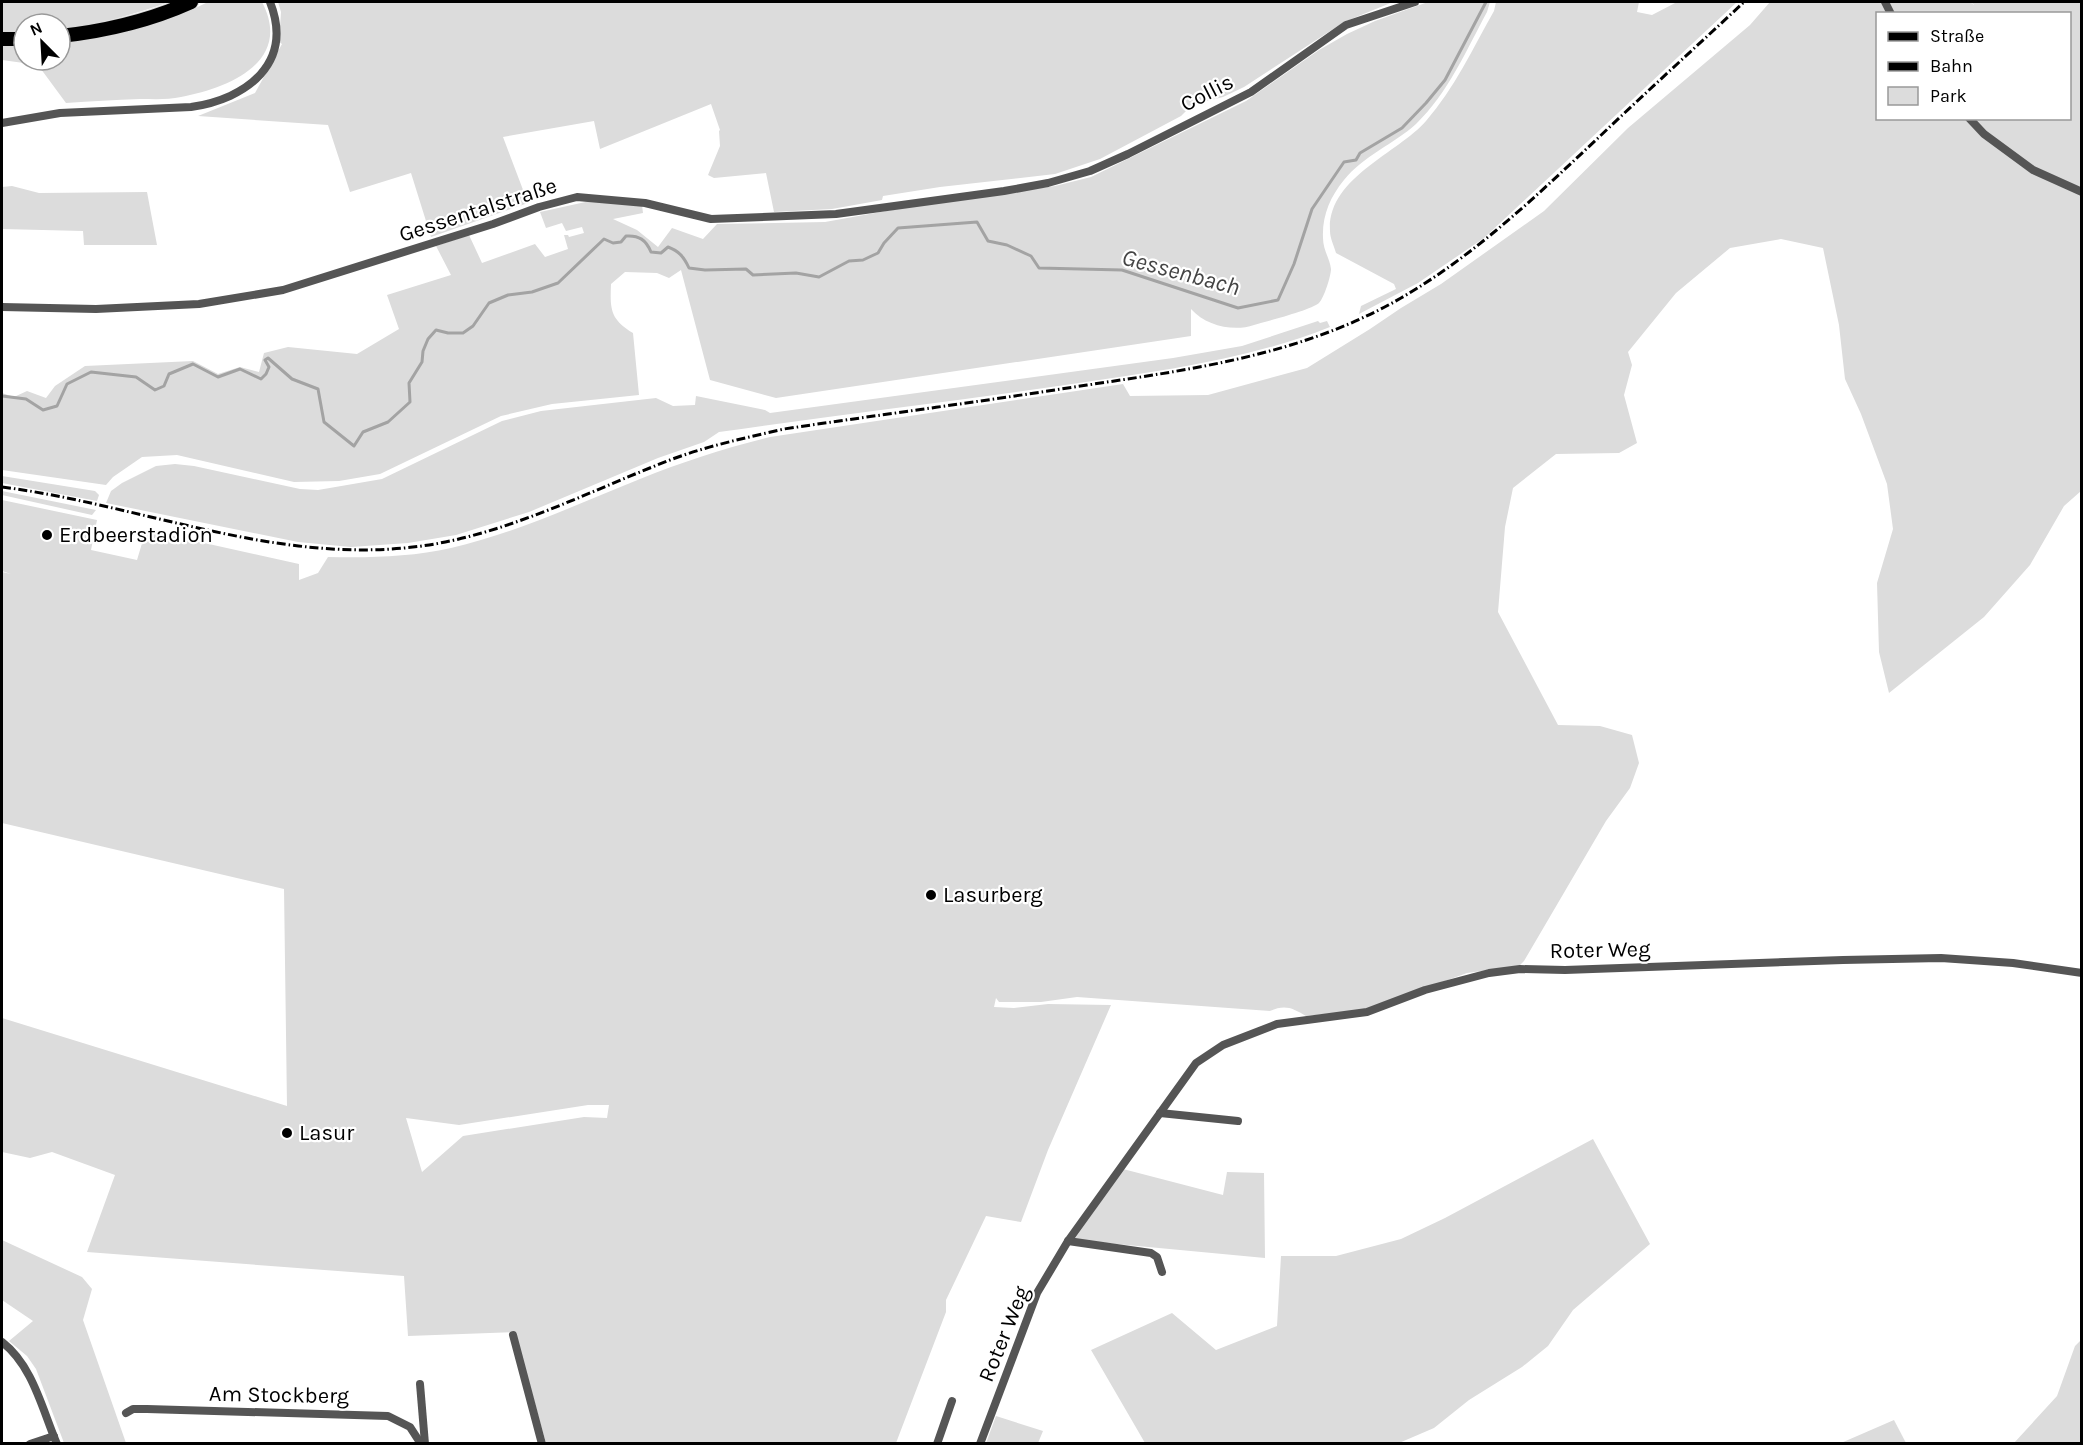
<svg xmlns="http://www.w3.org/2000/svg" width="2083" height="1445" font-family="Karla,sans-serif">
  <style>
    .green { fill: #dcdcdc; fill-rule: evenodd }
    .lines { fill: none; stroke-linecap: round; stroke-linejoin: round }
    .stream { stroke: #a3a3a3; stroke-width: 3 }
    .primary-casing { stroke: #dbdbdb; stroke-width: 16 }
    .minor { stroke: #555; stroke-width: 8 }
    .primary { stroke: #000; stroke-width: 14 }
    .rail { stroke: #000; stroke-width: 3; stroke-dasharray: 9 3 1.5 3; stroke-linecap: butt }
    .poi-dot { fill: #000; stroke: #fff; stroke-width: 2 }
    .labels { text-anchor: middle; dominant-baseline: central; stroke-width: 4.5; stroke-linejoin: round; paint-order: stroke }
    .street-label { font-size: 22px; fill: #000; stroke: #fff }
    .poi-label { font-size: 22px; fill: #000; stroke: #fff; text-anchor: start }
    .water-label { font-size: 24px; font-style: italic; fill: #444; stroke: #fff }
  </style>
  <rect width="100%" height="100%" fill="#fff"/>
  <g class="green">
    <path d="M2,2H169C133,15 98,24 60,30V24H24V32H2Z"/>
    <path d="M208,2H262C293,61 230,88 181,97C168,100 153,99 140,99C115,100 91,101 66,103L38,65L2,60V44H24V60H60V42C112,35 161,26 208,2Z"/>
    <path d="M278,2H1393L1344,22L1244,87L1223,97L1192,105L1181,116L1100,159L1055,174L940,187L883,196L882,200L832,209L774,212L766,173L714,178L708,175L720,146L719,131L720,130L711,104L600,149L594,121L503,137L528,203L431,237L411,173L350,192L328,125L198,116L255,93L282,44L279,42L281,12Z"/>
    <path d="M1428,2H1490L1487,12C1466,51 1448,93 1416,124C1394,144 1363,156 1344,180C1330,197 1322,216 1323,238C1323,250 1330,259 1331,269C1331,276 1324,298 1319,303C1311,310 1268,321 1254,325C1234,332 1206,326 1191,309V336L776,398L710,380L681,270L669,278L657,273L625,272L611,284C610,309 610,319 633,333L639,395L552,404L501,416L380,474L339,481L294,482L177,455L142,457L113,477L106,485L2,470V393L14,397L27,391L46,398L55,386L85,366L193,361L218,374L240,367L259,372L264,353L288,347L357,354L399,329L387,295L451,275L436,246L469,235L482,263L535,244L545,257L568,249L564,235H568L569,237L584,233L582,227L566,231L562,223L546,228L540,212L590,201L642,205L643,213L613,219L637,230L658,247L672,228L703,239L717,224L825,222L925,204L1055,186L1091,177L1246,101L1319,50L1347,34L1375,21Z"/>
    <path d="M1496,2H1639L1637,12L1652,15L1677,2H1737L1484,238L1418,283L1359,314L1361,306L1396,289L1394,284L1336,253C1334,246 1330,238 1330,231C1327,178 1397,154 1426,121C1454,89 1473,48 1494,11Z"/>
    <path d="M1770,2H1970L1974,5L1971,2H2081V491L2064,506L2030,565L1984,617L1889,693L1879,652L1877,583L1893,529L1887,484L1861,414L1845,379L1839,325L1823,248L1781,239L1730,248L1676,293L1628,352L1632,365L1624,395L1637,443L1619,453L1556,454L1513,488L1505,527L1498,612L1558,725L1600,726L1632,735L1639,763L1630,788L1606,821L1524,961L1519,966L1467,973L1365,1010L1306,1016C1293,1008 1285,1004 1270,1011L1077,997L1041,1002H999L996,998L994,1007L1014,1008L1048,1004L1111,1005L1048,1150L1021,1222L986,1216L946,1300V1312L896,1443H546L515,1332L408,1336L404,1276L87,1252L115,1175L52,1152L30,1158L2,1152V1018L287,1106L284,889L2,823V572L11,574L2,571V500L97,520L91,550L137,560L146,530L299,564V580L318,573L328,557C369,558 411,557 451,548C517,533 577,504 640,479C682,462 725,448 770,437L1123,384L1130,396L1208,395L1307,368L1370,329L1401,308L1441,284L1544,211L1628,128L1750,25ZM1878,14H2070V118H1878ZM588,1105H609L607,1118L584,1117L463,1136L422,1172L406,1118L459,1125Z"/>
    <path d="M12,186L39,193L147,192L157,245H84L83,231L2,229V187Z"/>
    <path d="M1318,321L1320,323L1327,321L1330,327C1247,360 1160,371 1072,384C955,401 837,415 719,432L704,442L658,458L529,512L456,535L408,543L351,547L298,542L106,503L111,491L122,483L156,466L175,464L194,466L300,489L318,490L382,479L502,421L541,411L656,398L673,406L695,405L696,396L765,410L770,413L1173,358L1242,346Z"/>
    <path d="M2,476L95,491L99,495L97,501L2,483Z"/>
    <path d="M2,491L96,510L92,515L2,495Z"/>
    <path d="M1593,1139L1650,1244L1573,1310L1548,1346L1522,1367L1469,1400L1434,1428L1399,1443H1145L1091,1350L1172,1313L1216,1350L1277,1326L1281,1256H1336L1401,1239L1445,1218Z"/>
    <path d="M1123,1169L1223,1195L1227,1172L1264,1173L1265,1258L1074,1240Z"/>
    <path d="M2,1240L82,1277L92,1289L83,1320L126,1443H64L36,1369L27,1356L9,1341L33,1321L2,1300Z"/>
    <path d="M2081,1340V1443H2014L2057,1396L2075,1346Z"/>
    <path d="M996,1416L1043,1431L1038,1443H986Z"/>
    <path d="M1894,1420L1906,1443H1841Z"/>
  </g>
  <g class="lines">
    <path class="stream" d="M2,396L26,399L43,410L57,406L67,384L91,372L136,377L155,390L164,386L169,374L193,364L218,377L240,369L261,379L266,374L269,367L265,360L268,358L292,379L318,389L324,422L354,446L363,432L388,422L410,402L409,383L422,362L423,351L428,339L436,330L448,333H463L473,326L489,303L508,295L532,292L558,283L604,239L613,243L621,242L626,236C639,235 646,240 651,252L661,253L668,247C679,251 684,257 689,268L705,270L746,269L753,275L796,273L819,277L849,261L863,260L878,253L884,243L898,228L977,222L988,241L1007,245L1031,256L1039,268L1122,270L1238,308L1278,300L1294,264L1312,209L1344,162L1356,160L1360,153L1402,128L1426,103L1445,80L1486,2"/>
    <defs>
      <g id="primary">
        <path d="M60,36C106,31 149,21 191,2"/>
        <path d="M2,39H24"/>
      </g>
    </defs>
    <use href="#primary" class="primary-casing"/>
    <g class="minor">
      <path d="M1885,2L1891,14"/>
      <path d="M1969,118L1984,134L2033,170L2082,192"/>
      <path d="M2,123L60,113L191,107C247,99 294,63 270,2"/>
      <path d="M2,307L96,309L199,304L283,290L493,224L539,207L577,197L645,203L711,219L836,214L1004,191L1048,183L1090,171L1128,154L1251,92L1346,25L1415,2"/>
      <path d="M1160,1113L1238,1121"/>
      <path d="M1068,1241L1151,1253L1157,1257L1162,1272"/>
      <path d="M513,1335L542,1444"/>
      <path d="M2,1342C33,1366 42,1409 57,1444"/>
      <path d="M420,1384L425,1444"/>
      <path d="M126,1413L133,1409H147L388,1416L410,1427L421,1444"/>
      <path d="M30,1444L54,1436"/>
      <path d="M937,1444L952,1401"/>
      <path d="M980,1444L1037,1293L1068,1241L1196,1063L1223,1045L1277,1024L1367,1012L1425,990L1489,973L1520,969L1565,970L1843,960L1941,958L2013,963L2082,973"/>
    </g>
    <use href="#primary" class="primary"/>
    <path class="rail" d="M2,487C136,504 266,561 404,548C497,540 584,493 670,460C707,446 745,438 784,429C885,414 986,401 1087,385C1196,369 1304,354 1401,298C1475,255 1534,198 1596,140C1645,93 1695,48 1744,2"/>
  </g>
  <g class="poi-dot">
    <circle cx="47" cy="535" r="6"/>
    <circle cx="931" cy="895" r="6"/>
    <circle cx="287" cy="1133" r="6"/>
  </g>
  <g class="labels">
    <g class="street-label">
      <text transform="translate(1207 93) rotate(-27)">Collis</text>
      <text transform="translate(478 210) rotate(-18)">Gessentalstraße</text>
      <text transform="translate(1600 950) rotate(-1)">Roter Weg</text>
      <text transform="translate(1004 1334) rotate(-68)">Roter Weg</text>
      <text transform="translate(279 1395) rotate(1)">Am Stockberg</text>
    </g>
    <g class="poi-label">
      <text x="59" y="535">Erdbeerstadion</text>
      <text x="943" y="895">Lasurberg</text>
      <text x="299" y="1133">Lasur</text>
    </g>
    <g class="water-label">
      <text transform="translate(1181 272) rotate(15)">Gessenbach</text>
    </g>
  </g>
  <rect width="2083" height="1445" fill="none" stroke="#000000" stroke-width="6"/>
  <rect x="1876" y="12" width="195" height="108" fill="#ffffff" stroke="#999999" stroke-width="1.5"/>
  <rect x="1888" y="32" width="30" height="9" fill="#000000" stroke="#999999" stroke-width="1.5"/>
  <text x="1930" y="42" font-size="18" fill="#000000">Straße</text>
  <rect x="1888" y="62" width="30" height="9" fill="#000000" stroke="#999999" stroke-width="1.5"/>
  <text x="1930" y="72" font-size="18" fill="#000000">Bahn</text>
  <rect x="1888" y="87" width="30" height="18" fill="#dcdcdc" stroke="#999999" stroke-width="1.5"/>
  <text x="1930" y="102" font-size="18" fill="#000000">Park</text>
  <g transform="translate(42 42) rotate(336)"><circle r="28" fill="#ffffff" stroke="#999999" stroke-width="1.5"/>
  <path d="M0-4.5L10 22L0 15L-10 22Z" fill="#000000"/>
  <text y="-9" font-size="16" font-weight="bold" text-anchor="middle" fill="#000000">N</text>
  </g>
</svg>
